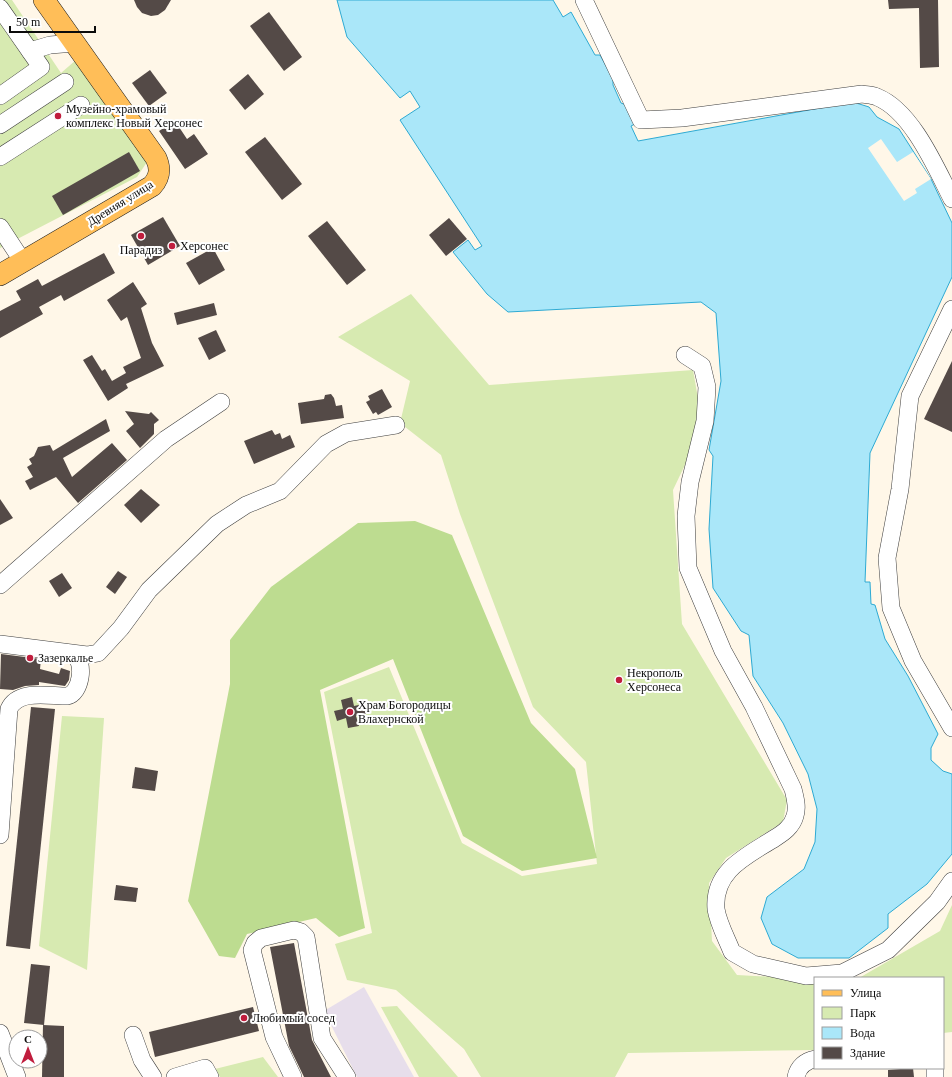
<svg xmlns="http://www.w3.org/2000/svg" width="952" height="1077" font-family="'Times New Roman',serif">
  <style>
    .industrial { fill: #e7deeb }
    .green { fill: #d7eab1 }
    .forest { fill: #bddc90 }
    .water { fill: #aae7f9; stroke: #2eaad3 }
    .pier { fill: #fff7e8 }
    .building { fill: #544a47 }
    .lines { fill: none; stroke-linecap: round; stroke-linejoin: round }
    .minor-casing { stroke: #3e3e3e; stroke-width: 18 }
    .major-casing { stroke: #1c1c1c; stroke-width: 22 }
    .minor { stroke: #fff; stroke-width: 17 }
    .major { stroke: #ffbe58; stroke-width: 21 }
    .poi-dot { fill: #c01d3d; stroke: #fff; stroke-width: 1.5 }
    .labels { text-anchor: middle; dominant-baseline: central; stroke-width: 4; stroke-linejoin: round; paint-order: stroke }
    .poi-label { font-size: 12px; fill: #0b0b0b; stroke: #fff; text-anchor: start }
    .street-label { font-size: 12px; fill: #0b0b0b; stroke: #fff }
  </style>
  <rect width="100%" height="100%" fill="#fff7e8"/>
  <path class="industrial" d="M364,987L414,1077H357L324,1011Z"/>
  <g class="green">
    <path d="M0,0H12L61,73L76,60L149,159L137,177L0,248Z"/>
    <path d="M411,294L489,385L693,370L703,427L673,490L682,624L787,800L783,822L726,858L709,883L712,941L737,975L815,979V1050L628,1053L615,1077H481L464,1049L396,990L347,980L335,944L372,933L324,692L389,667L462,843L522,876L597,864L586,762L533,707L460,514L441,455L400,423L410,381L338,337Z"/>
    <path d="M62,716L104,718L87,970L39,946Z"/>
    <path d="M952,905V1032L943,1033V978H859L940,931Z"/>
    <path d="M397,1006L458,1077H419L381,1007Z"/>
    <path d="M263,1057L278,1077H220L215,1069Z"/>
  </g>
  <path class="forest" d="M415,521L452,535L531,723L575,769L597,858L522,871L463,836L393,659L320,690L365,928L339,937L316,918L247,934L235,958L219,956L188,901L230,684V640L271,587L358,523Z"/>
  <path class="water" d="M337,0H553L563,17L571,12L595,55H600L613,79V85L621,103L629,106L635,124L631,126L638,141L853,102L869,107L877,117L899,129L931,179L952,223V277L870,453L865,582H870L871,604L875,605L885,639L908,676L938,734L931,748V760L943,771L952,774V854L927,884L888,914V928L849,958H798L772,944L761,918L767,897L804,869L815,842L817,809L808,774L783,723L753,676L749,635L741,631L713,588L709,529L713,456L709,450L721,381L716,313L701,302L508,312L487,294L453,252L468,240L475,250L482,246L400,120L420,107L410,91L400,98L347,37Z"/>
  <path class="pier" d="M881,139L897,162L913,152L931,179L915,189L917,193L904,201L868,148Z"/>
  <g class="building">
    <path d="M134,0H171L165,10L158,15L151,16L142,13L137,7Z"/>
    <path d="M888,0H938L939,67L920,68L919,8L889,9Z"/>
    <path d="M269,12L302,57L284,71L250,26Z"/>
    <path d="M150,70L167,93L149,106L132,83Z"/>
    <path d="M248,74L264,94L245,110L229,90Z"/>
    <path d="M175,121L187,139L194,134L208,154L185,169L159,131Z"/>
    <path d="M265,137L302,184L282,200L245,152Z"/>
    <path d="M129,152L140,171L63,215L52,196Z"/>
    <path d="M163,217L180,246L148,265L131,235Z"/>
    <path d="M449,218L467,239L446,256L429,235Z"/>
    <path d="M327,221L366,270L347,285L308,236Z"/>
    <path d="M213,248L225,270L199,285L186,263Z"/>
    <path d="M104,253L115,273L64,301L61,295L39,307L43,314L0,338V311L21,300L16,291L38,279L42,286Z"/>
    <path d="M133,282L147,304L141,308L152,343L164,366L126,384L128,388L108,401L83,360L92,355L102,371L105,369L112,381L126,373L123,367L141,358L127,317L121,321L107,300Z"/>
    <path d="M214,303L217,315L177,325L174,313Z"/>
    <path d="M216,330L226,351L209,360L198,338Z"/>
    <path d="M952,361V432L924,419Z"/>
    <path d="M382,389L392,407L378,415L376,412L373,414L366,402L370,400L368,396Z"/>
    <path d="M331,394L334,398L336,406L342,405L344,418L301,424L298,403L324,399L325,395Z"/>
    <path d="M125,411L149,414L151,412L159,420L154,424V434L140,448L126,431L134,424Z"/>
    <path d="M106,419L110,431L63,458L72,477L112,443L127,460L78,503L56,477L30,490L25,481L33,477L27,467L32,464L29,459L34,456L38,447L50,445L53,451Z"/>
    <path d="M272,430L275,435L280,433L282,439L290,435L295,447L254,464L244,441Z"/>
    <path d="M141,489L160,505L141,523L124,505Z"/>
    <path d="M0,499L13,518L0,525Z"/>
    <path d="M118,571L127,577L115,594L106,587Z"/>
    <path d="M62,573L72,588L59,597L49,581Z"/>
    <path d="M1,654L41,659L40,669L59,674L61,668L70,671L69,680L65,686L39,682V685L25,686L13,690L0,689Z"/>
    <path d="M352,697L354,706L363,704L366,714L356,716L359,726L348,728L346,718L337,721L334,711L343,709L341,700Z"/>
    <path d="M31,707L55,709L30,949L6,946Z"/>
    <path d="M135,767L158,771L155,791L132,788Z"/>
    <path d="M116,885L138,888L136,902L114,900Z"/>
    <path d="M294,943L312,1040L331,1077H304L289,1046L270,947Z"/>
    <path d="M31,964L50,966L44,1025L24,1023Z"/>
    <path d="M253,1007L259,1031L155,1057L149,1032Z"/>
    <path d="M43,1025L64,1026V1077H42Z"/>
    <path d="M913,1068L914,1077H888V1070Z"/>
  </g>
  <g class="lines">
    <defs>
      <g id="minor">
        <path d="M584,0L641,120L682,118L862,94C867,95 873,95 877,97C912,111 936,168 952,199"/>
        <path d="M0,8L41,67L0,96"/>
        <path d="M30,51L50,45L75,43"/>
        <path d="M0,125L65,82"/>
        <path d="M0,157L81,105"/>
        <path d="M0,227L23,262"/>
        <path d="M952,309L910,396L900,489L887,558L891,608L913,661L952,728"/>
        <path d="M685,355L702,366L707,387L705,421L690,482L686,516L688,568L723,651L754,707L793,789C795,797 798,807 795,816C792,827 783,833 775,838C747,856 713,870 716,909C718,923 727,939 732,952L753,964L806,976L842,973L888,950L937,902L952,881"/>
        <path d="M0,585L166,439L221,402"/>
        <path d="M0,644L87,655L98,653L121,628L149,590L217,524L246,505L280,491L326,444L346,433L396,425"/>
        <path d="M0,835L9,709C18,689 48,696 67,696C81,694 86,661 73,654"/>
        <path d="M0,1033L17,1077"/>
        <path d="M133,1035L142,1060L153,1077"/>
        <path d="M935,1068V1077"/>
        <path d="M175,1077L205,1068L210,1077"/>
        <path d="M293,1077L274,1037L252,950L255,943L261,938L294,930L301,932L306,937L322,1038L347,1077"/>
        <path d="M796,1077C798,1067 805,1061 815,1059"/>
      </g>
      <path id="major" d="M0,275L152,186C160,177 161,169 156,158L44,0"/>
    </defs>
    <use href="#minor" class="minor-casing"/>
    <use href="#major" class="major-casing"/>
    <use href="#minor" class="minor"/>
    <use href="#major" class="major"/>
  </g>
  <g class="poi-dot">
    <circle cx="58" cy="116" r="4"/>
    <circle cx="141" cy="236" r="4"/>
    <circle cx="172" cy="246" r="4"/>
    <circle cx="30" cy="658" r="4"/>
    <circle cx="619" cy="680" r="4"/>
    <circle cx="350" cy="712" r="4"/>
    <circle cx="244" cy="1018" r="4"/>
  </g>
  <g class="labels">
    <g class="poi-label">
      <text x="66" y="109">Музейно-храмовый<tspan x="66" dy="14">комплекс Новый Херсонес</tspan></text>
      <text x="180" y="246">Херсонес</text>
      <text x="141" y="250" text-anchor="middle">Парадиз</text>
      <text x="38" y="658">Зазеркалье</text>
      <text x="627" y="673">Некрополь<tspan x="627" dy="14">Херсонеса</tspan></text>
      <text x="358" y="705">Храм Богородицы<tspan x="358" dy="14">Влахернской</tspan></text>
      <text x="252" y="1018">Любимый сосед</text>
    </g>
    <g class="street-label">
      <text transform="translate(120 203) rotate(-32)">Древняя улица</text>
    </g>
  </g>
  <rect x="814" y="977" width="130" height="92" fill="#ffffff" stroke="#9d9d9d"/>
  <rect x="822" y="990" width="20" height="6" fill="#ffbe58" stroke="#9d9d9d"/>
  <text x="850" y="997" font-size="12" fill="#0b0b0b">Улица</text>
  <rect x="822" y="1007" width="20" height="12" fill="#d7eab1" stroke="#9d9d9d"/>
  <text x="850" y="1017" font-size="12" fill="#0b0b0b">Парк</text>
  <rect x="822" y="1027" width="20" height="12" fill="#aae7f9" stroke="#9d9d9d"/>
  <text x="850" y="1037" font-size="12" fill="#0b0b0b">Вода</text>
  <rect x="822" y="1047" width="20" height="12" fill="#544a47" stroke="#9d9d9d"/>
  <text x="850" y="1057" font-size="12" fill="#0b0b0b">Здание</text>
  <g transform="translate(28 1049)"><circle r="19" fill="#ffffff" stroke="#9d9d9d"/>
  <path d="M0-3L7 15L0 10L-7 15Z" fill="#c01d3d"/>
  <text y="-6" font-size="11" font-weight="bold" text-anchor="middle" fill="#0b0b0b">С</text>
  </g>
  <path d="M10 26v6h85v-6" fill="none" stroke="#0b0b0b" stroke-width="2"/>
  <text x="16" y="26" font-size="12" fill="#0b0b0b" stroke="#ffffff" stroke-width="3" paint-order="stroke">50 m</text>
</svg>
